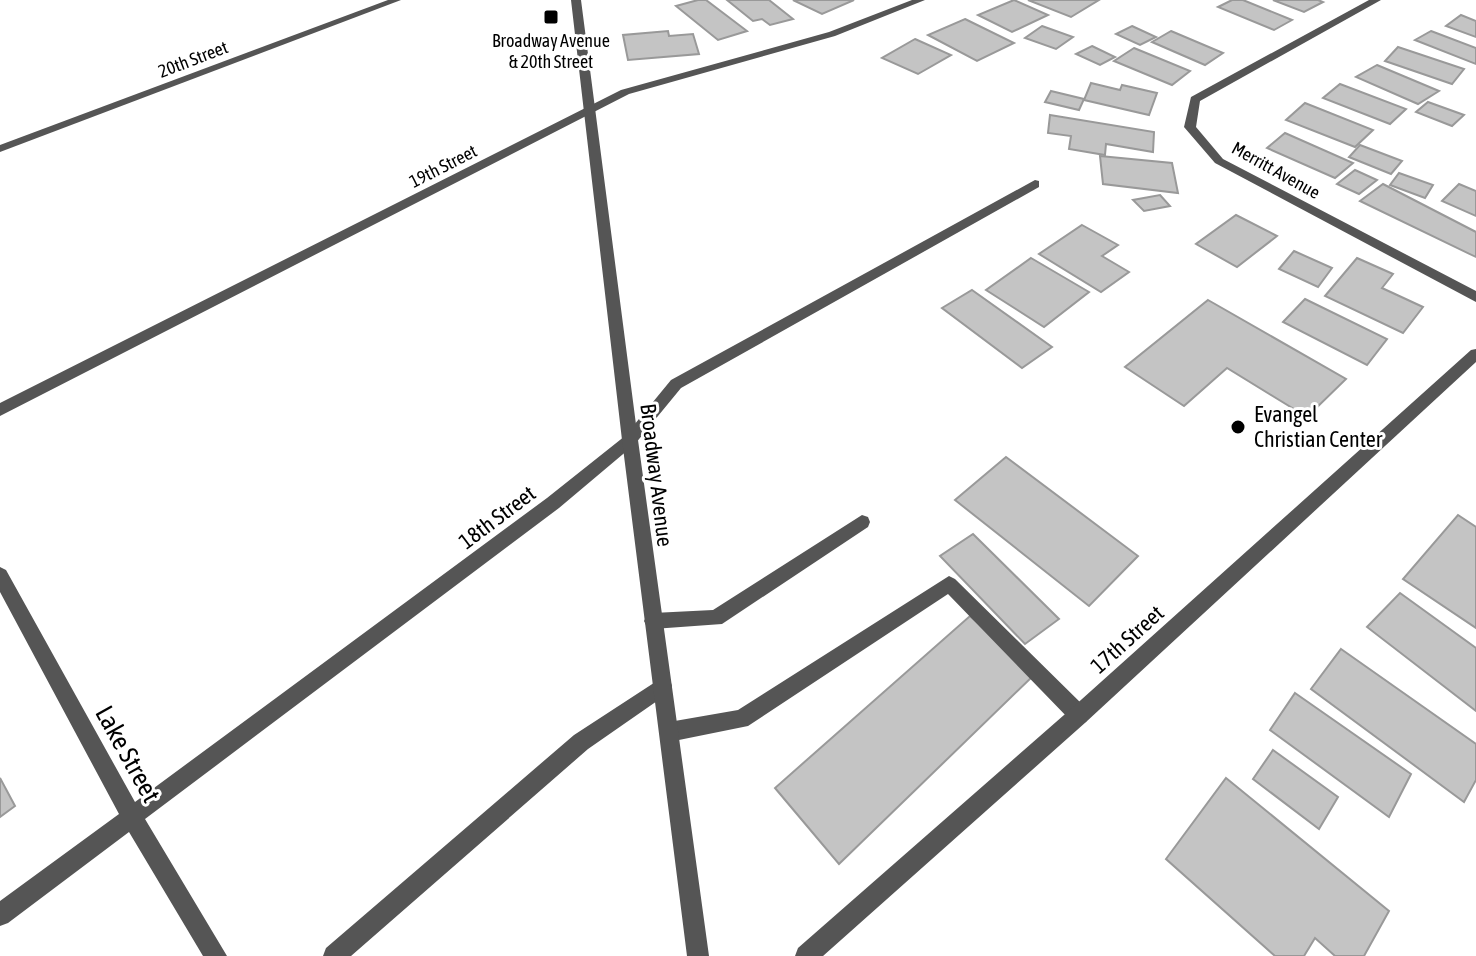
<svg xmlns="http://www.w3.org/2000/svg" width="1476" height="956" font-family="'Asap Condensed',sans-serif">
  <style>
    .building { fill: #c4c4c4; stroke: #999; stroke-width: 2 }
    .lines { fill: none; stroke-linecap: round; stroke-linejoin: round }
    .service { fill: #555; fill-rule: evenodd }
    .minor { fill: #555; fill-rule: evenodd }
    .tertiary { fill: #555; fill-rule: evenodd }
    .poi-dot { fill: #000; stroke: #fff; stroke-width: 3 }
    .labels { text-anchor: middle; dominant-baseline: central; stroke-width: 6; stroke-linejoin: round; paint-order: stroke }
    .far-poi-label { font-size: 18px; fill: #000; stroke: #fff }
    .far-street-label { font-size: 18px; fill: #000; stroke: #fff }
    .poi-label { font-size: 22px; fill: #000; stroke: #fff; text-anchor: start }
    .street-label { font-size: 22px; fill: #000; stroke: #fff }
    .near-street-label { font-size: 26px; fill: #000; stroke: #fff }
  </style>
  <rect width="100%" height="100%" fill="#fff"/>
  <g class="building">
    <path d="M698,0H706L747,31L718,40L676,6Z"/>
    <path d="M727,0H769L793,19L770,25L762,19L753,21Z"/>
    <path d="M793,0H854L822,14Z"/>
    <path d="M1014,0L1048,15L1012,32L978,15Z"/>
    <path d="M1028,0H1099L1071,17Z"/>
    <path d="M1232,0H1243L1292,20L1274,30L1218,7Z"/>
    <path d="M1273,0H1318L1323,2L1304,12Z"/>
    <path d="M1461,15L1476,21V37L1446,26Z"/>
    <path d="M965,19L1014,43L977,61L928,35Z"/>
    <path d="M1042,26L1073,37L1056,49L1025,38Z"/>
    <path d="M1132,26L1156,37L1140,45L1116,34Z"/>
    <path d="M668,31L669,36L693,34L699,54L628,60L623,35Z"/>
    <path d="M1171,31L1223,53L1205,65L1152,42Z"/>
    <path d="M1431,31L1476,48V64L1415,40Z"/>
    <path d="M915,39L951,55L918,74L882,58Z"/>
    <path d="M1092,46L1115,57L1100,65L1076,54Z"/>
    <path d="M1398,47L1464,69L1452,84L1385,61Z"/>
    <path d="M1134,48L1190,71L1172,85L1114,61Z"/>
    <path d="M1377,65L1439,91L1418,104L1356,77Z"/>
    <path d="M1091,83L1120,90L1122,85L1157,93L1149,115L1084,100Z"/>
    <path d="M1340,84L1406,109L1390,124L1323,98Z"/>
    <path d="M1051,91L1084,99L1079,110L1045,102Z"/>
    <path d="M1428,102L1464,115L1452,126L1416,112Z"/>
    <path d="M1305,103L1373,130L1355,147L1286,120Z"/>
    <path d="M1050,115L1154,132L1153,152L1106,144L1105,155L1069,149L1071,136L1048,133Z"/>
    <path d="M1285,133L1353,163L1335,178L1267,148Z"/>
    <path d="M1360,145L1402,161L1391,174L1349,157Z"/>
    <path d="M1100,156L1172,163L1178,193L1103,184Z"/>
    <path d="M1355,170L1377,180L1359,194L1337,184Z"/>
    <path d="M1399,173L1433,185L1425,198L1390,185Z"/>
    <path d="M1383,184L1476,232V257L1360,201Z"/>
    <path d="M1459,184L1476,191V216L1442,201Z"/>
    <path d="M1160,195L1170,206L1144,211L1133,200Z"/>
    <path d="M1236,215L1277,236L1237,267L1196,244Z"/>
    <path d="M1082,225L1118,245L1102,256L1129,272L1101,292L1039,254Z"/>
    <path d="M1294,251L1332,268L1318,287L1279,269Z"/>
    <path d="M1031,258L1089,292L1044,327L986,290Z"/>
    <path d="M1357,258L1393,274L1382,288L1423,307L1403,333L1325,296Z"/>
    <path d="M972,290L1052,347L1022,368L942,308Z"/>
    <path d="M1305,299L1387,339L1367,365L1283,322Z"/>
    <path d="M1208,300L1346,379L1307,417L1227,368L1184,406L1125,367Z"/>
    <path d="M1006,457L1138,556L1089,606L955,500Z"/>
    <path d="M1458,515L1476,527V628L1403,579Z"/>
    <path d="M973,534L1059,619L1025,644L940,556Z"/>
    <path d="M1400,593L1476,648V711L1367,627Z"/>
    <path d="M970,616L1035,674L839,864L775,788Z"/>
    <path d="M1341,649L1476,744V780L1464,802L1311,689Z"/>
    <path d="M1295,693L1411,774L1389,817L1270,730Z"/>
    <path d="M1273,750L1338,797L1319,829L1253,779Z"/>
    <path d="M0,778L15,806L0,817Z"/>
    <path d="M1226,778L1389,911L1364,956H1335L1315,938L1304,956H1275L1166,859Z"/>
  </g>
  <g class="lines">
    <g class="service">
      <path d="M862,515L868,517L870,522L868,527L722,624L653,629L647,627L644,621L647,615L653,613L713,610Z"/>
      <path d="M949,576L955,579L1086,708L1089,715L1086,722L1079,724L1072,722L948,594L748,726L669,742L662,739L659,732L662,725L669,722L738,710Z"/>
      <path d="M663,677L670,680L672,686L670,692L588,749L351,956H323L326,948L574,735Z"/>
    </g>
    <g class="minor">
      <path d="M388,0H401L0,152V145Z"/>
      <path d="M912,0H925L835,36L629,94L0,416V403L621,90L829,32Z"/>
      <path d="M1369,0H1381L1200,101L1196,127L1223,159L1476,291V302L1215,163L1184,127L1191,97Z"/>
      <path d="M1035,180L1039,181V187L681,388L635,444L559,508L145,819L227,956H203L129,832L8,923L0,926V901L119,814L0,592V567L6,570L135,802L547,498L625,436L671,380Z"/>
      <path d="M1476,349V362L1086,722L823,956H795L798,948L1072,708L1471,350Z"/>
    </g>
    <path class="tertiary" d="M571,0H581L638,440L709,956H687L622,440Z"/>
  </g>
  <g class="poi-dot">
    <rect x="543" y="9" width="16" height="16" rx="4"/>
    <circle cx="1238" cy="427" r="8"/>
  </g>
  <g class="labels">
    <g class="far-poi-label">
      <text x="551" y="40">Broadway Avenue<tspan x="551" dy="21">&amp; 20th Street</tspan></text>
    </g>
    <g class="far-street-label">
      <text transform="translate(193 59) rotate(-21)">20th Street</text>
      <text transform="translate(443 166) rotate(-27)">19th Street</text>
      <text transform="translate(1276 170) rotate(29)">Merritt Avenue</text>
    </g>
    <g class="poi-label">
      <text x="1254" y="414">Evangel<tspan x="1254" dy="25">Christian Center</tspan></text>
    </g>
    <g class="street-label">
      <text transform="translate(657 475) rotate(83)">Broadway Avenue</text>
      <text transform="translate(497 517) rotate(-37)">18th Street</text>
      <text transform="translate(1127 639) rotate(-42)">17th Street</text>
    </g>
    <g class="near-street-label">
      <text transform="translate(128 754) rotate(61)">Lake Street</text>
    </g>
  </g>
</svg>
